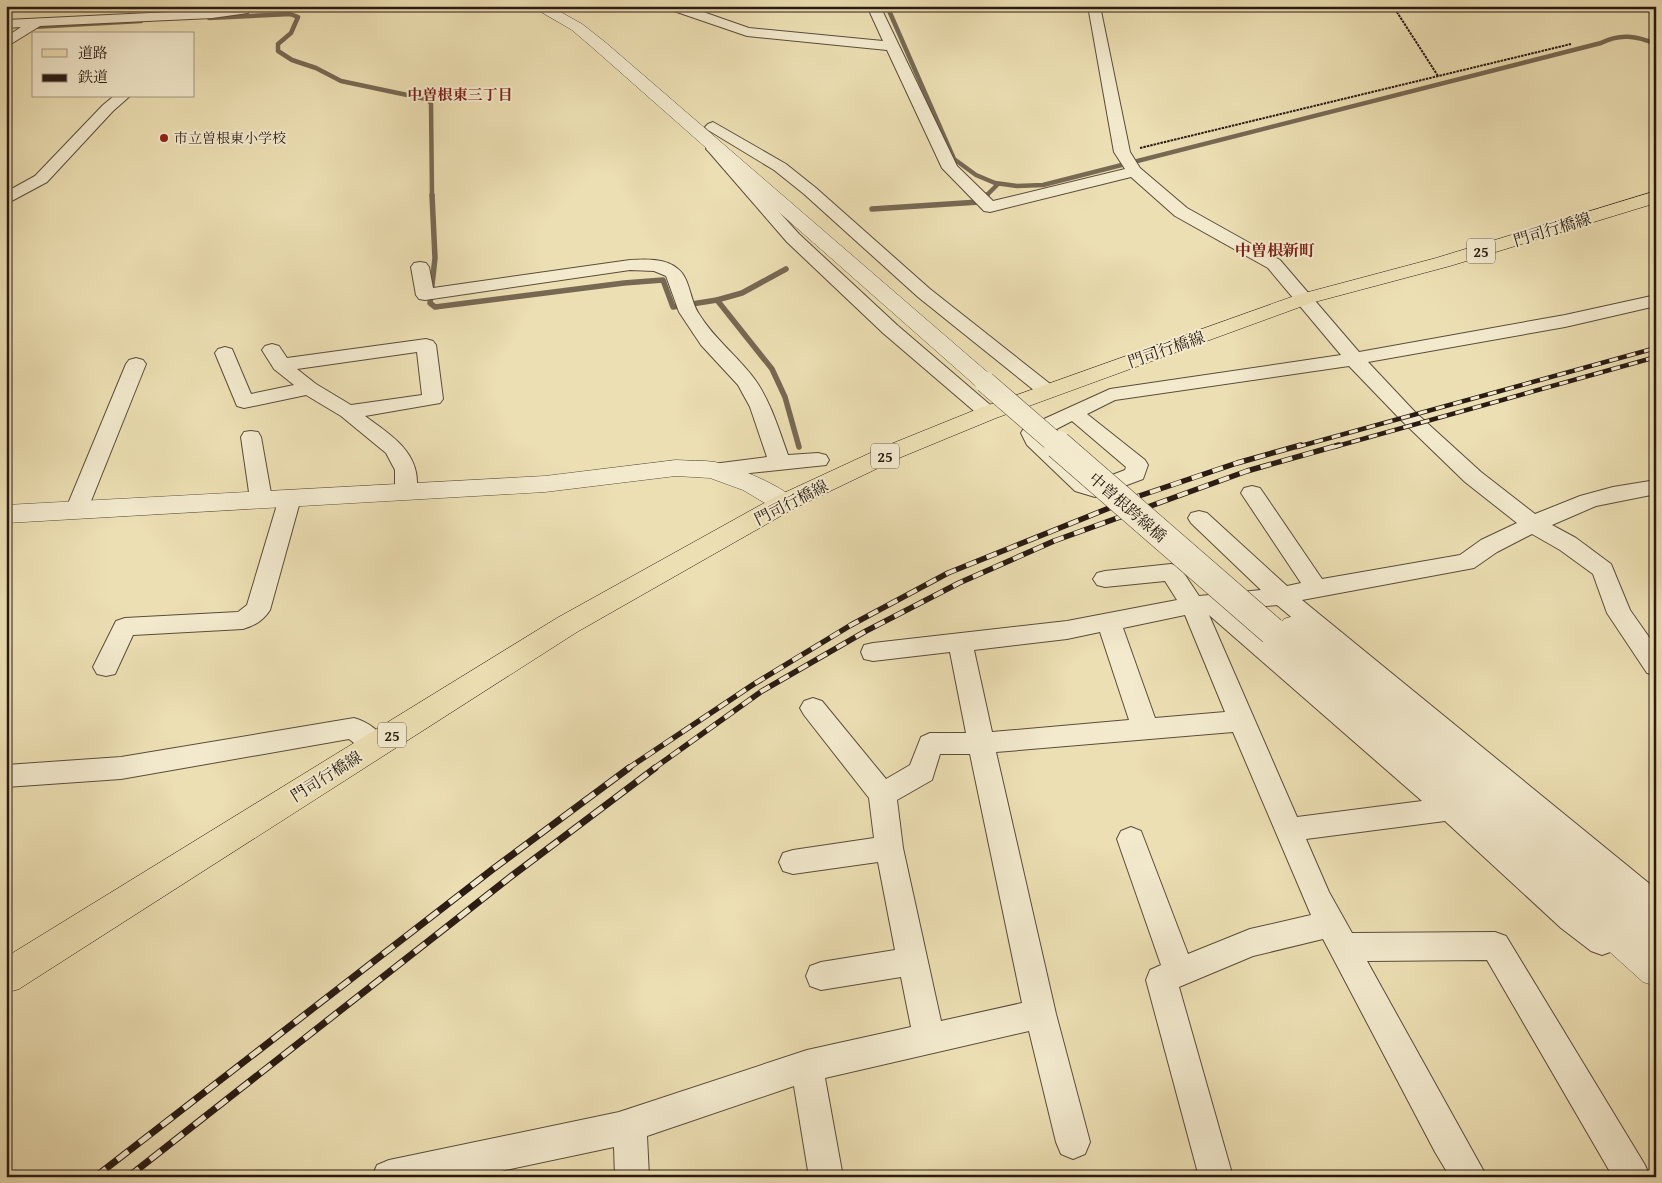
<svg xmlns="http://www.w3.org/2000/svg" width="1662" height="1183" font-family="'Gentium Book Plus','Noto Serif JP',serif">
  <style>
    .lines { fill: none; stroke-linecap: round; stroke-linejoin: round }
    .stream-far1 { stroke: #776853; stroke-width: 4.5 }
    .stream { stroke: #776853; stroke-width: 5.5 }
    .minor-casing { stroke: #5a4c3b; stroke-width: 2 }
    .tertiary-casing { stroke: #5a4c3b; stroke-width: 1 }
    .primary-casing { stroke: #2a1b13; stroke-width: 1 }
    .path { stroke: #2a1b13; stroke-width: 2; stroke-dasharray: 2.5 1; stroke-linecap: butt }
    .minor { fill: #f3eace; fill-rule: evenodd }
    .tertiary { fill: #f3eace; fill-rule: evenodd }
    .primary { fill: #ecdfb3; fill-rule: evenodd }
    .rail-far2-casing { stroke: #2a1b13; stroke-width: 4.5 }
    .rail-far1-casing { stroke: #2a1b13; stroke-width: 5.5 }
    .rail-casing { stroke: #2a1b13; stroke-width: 7 }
    .rail-far2 { stroke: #f3eace; stroke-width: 3; stroke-dasharray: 9; stroke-linecap: butt }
    .rail-far1 { stroke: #f3eace; stroke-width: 4; stroke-dasharray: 11; stroke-linecap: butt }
    .rail { stroke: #f3eace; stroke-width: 5; stroke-dasharray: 14; stroke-linecap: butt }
    .tertiary-bridge-far1-casing { stroke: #5a4c3b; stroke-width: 22; stroke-linecap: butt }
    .tertiary-bridge-casing { stroke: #5a4c3b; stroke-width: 29; stroke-linecap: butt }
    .tertiary-bridge-far1 { stroke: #f3eace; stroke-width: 21 }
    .tertiary-bridge { stroke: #f3eace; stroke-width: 28 }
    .poi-dot { fill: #8f2418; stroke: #f3eace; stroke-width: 2 }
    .labels { text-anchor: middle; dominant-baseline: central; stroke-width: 4; stroke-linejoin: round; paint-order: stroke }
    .far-poi-label { font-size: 14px; fill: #2a1b13; stroke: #f3eace; text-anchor: start }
    .far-neighbourhood-label { font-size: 15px; font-weight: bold; fill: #7a1f14; stroke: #f3eace }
    .shield { fill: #f3eace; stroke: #66594b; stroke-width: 1 }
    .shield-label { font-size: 15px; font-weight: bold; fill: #2a1b13 }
    .street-label { font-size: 16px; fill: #2a1b13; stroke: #f3eace }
    .far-quarter-label { font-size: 16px; font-weight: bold; fill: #7a1f14; stroke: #f3eace }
  </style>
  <rect width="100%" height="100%" fill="#ecdfb3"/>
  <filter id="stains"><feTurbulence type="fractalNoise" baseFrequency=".004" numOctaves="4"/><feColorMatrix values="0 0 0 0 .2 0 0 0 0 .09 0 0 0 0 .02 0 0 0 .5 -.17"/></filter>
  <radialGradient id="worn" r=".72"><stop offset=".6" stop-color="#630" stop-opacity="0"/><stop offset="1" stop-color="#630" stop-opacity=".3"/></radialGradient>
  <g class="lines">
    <g class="stream-far1">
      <path d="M887,6L954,159L976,175L995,183L1017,186L1043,185L1601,43C1620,33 1637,36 1656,44"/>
      <path d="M209,18L290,14L298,17L291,33L278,44V51L292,60L316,68L341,81L426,99L431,103L432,196"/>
      <path d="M32,27L141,21"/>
      <path d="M986,196L997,185"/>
    </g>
    <g class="stream">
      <path d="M432,195L435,258L430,303L435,307L624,283L663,280L673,307L717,300L742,293L786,269"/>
      <path d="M872,209L979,202L987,195"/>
      <path d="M717,300L772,369L785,397L799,447"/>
    </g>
    <defs>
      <g id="minor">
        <path d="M239,6H252L248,13L212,18L40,26L6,47V37L21,27L6,28V20L212,10Z"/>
        <path d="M667,6H686L749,28L883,41L867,6H880L957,166L993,201L1125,169L1114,152L1088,6H1100L1130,152L1140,168L1187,208L1280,260L1359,352L1565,315L1656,295V306L1565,327L1368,362L1415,412L1481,472L1535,514L1580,496L1613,487L1656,480V494L1596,506L1552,525L1576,538L1611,564L1630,610L1656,647V675L1647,673L1607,613L1593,574L1560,550L1532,534L1497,552L1474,568L1302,600L1656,889V920L1646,916L1277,605L1234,609L1460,801L1583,910L1613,931L1617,941L1613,951L1602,955L1591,951L1561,928L1445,821L1306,839L1329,892L1352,933L1495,932L1506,936L1645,1165L1650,1177H1613L1487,960L1367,961L1487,1177H1450L1435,1152L1323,939L1253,956L1179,987L1233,1177H1199L1146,980L1150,970L1161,965L1117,839L1121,831L1131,827L1141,831L1188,954L1250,929L1311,915L1233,732L996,752L1056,1014L1090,1142L1085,1154L1073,1159L1061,1154L1056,1142L1029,1031L825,1078L843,1177H809L794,1086L647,1136L649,1177H615L614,1147L472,1177H372L377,1165L389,1160L619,1112L807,1050L911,1027L901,977L821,990L810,986L806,976L810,966L821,962L895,950L878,862L793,874L783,871L779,862L783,853L793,850L874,838L869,798L804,715L800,708L804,701L813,698L822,701L886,779L910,765L921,737L930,733H966L950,652L873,661L864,659L861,652L864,645L873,643L1067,621L1177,600L1165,581L1105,587L1097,585L1093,579L1097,573L1105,571L1171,564L1179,566L1199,596L1261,590L1191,523L1188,518L1191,513L1199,511L1207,513L1287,586L1301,583L1241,493L1244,488L1252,486L1260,488L1322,579L1460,555L1481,540L1517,523L1465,482L1401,420L1349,366L1115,400L1087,414L1145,460L1148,465L1143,479L1095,497L1075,491L1027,445L1021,433L1024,428L1110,389L1341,355L1268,268L1175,216L1131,177L990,212L984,211L942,168L887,50L747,36L668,9ZM1072,421L1126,467L1125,470L1094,482L1091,481L1043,437V436ZM1185,615L1225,712L1155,718L1123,628ZM1209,615L1422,801L1297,817ZM1100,632L1129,720L992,732L974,650L1067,639ZM940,754H970L1022,1003L941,1021L903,848L897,800L932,780Z"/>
        <path d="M114,96H130L113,111L47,182L6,204V192L35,176L103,105Z"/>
        <path d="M713,122L786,164L816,188L930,289L1054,387L1057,391L1054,395L1047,397L1040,395L918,297L804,194L774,170L708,130L705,127L708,124Z"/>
        <path d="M714,144L719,146L799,234L897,325L995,409L998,413L995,417L988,419L981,417L883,333L787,242L709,152L706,149L709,146Z"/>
        <path d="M630,260C645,259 666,258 678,269C690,278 690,301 699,314C714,339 739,357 756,381C771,403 779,430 788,455L818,453L826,455L829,460L826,465L713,477L705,475L702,470L705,465L767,457L750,407L738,385L701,345L679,312L666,276L654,271L630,270L425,300L419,299L416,295L411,267L414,263L420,262L426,263L429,267L433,288Z"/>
        <path d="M426,339L433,341L436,345L443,399L440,403L365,416C388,433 417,450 417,482C417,488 417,492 414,497L406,499L398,497L395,492V470L386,453L341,416L306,395L244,408L237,406L215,353L218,349L225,347L232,349L251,394L294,385L274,369L262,350L265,346L272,344L279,346L287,358ZM417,352L422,395L351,405L316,384L297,369Z"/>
        <path d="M136,358L143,360L146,364L87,511L84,516L76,518L68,516L65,511L126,364L129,360Z"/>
        <path d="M251,431L258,432L261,437L272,499L269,504L261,506L253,504L250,499L241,437L244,432Z"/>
        <path d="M290,491L298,493L301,498L270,610C264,620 254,626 243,629L133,635L115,674L106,676L97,674L93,667L116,621L125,618L238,612L247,605L279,498L282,493Z"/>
        <path d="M354,718C368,722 382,732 388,745L384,752C368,758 362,749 349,739L121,779L6,787V765L121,757Z"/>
      </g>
      <g id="tertiary">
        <path d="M531,6H550L582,24L605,42L993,377L996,382L993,387L985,389L977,387L593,48L572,30Z"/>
        <path d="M676,460C689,461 702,460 715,462C735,467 786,486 797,503L793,509L784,511L775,509L743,490L710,478L676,476L545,492L6,523V505L545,476Z"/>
        <path d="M1294,616L1304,619L1656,909V945L1652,944L1656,947V986L1643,982L1262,638L1258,631L1262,624L1272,621L1281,623L1284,619Z"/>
      </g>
      <path id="primary" d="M1656,191V203L1450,266L1311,303L996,418L899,458L793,509L577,632L19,989L6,993V957L557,618L775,497L881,448L980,408L1297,295L1436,258Z"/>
    </defs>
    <use href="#minor" class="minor-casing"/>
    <use href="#tertiary" class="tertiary-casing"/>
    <use href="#primary" class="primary-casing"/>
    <g class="path">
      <path d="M1393,6L1438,76"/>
      <path d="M1140,148L1571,44"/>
    </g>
    <use href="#minor" class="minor"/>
    <use href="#tertiary" class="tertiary"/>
    <use href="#primary" class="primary"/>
    <defs>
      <g id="rail-far2">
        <path d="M1297,447L1656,348"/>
        <path d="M1334,447L1656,357"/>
      </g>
      <g id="rail-far1">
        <path d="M627,769L754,684L851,625L948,573L1139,496L1237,463L1301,445"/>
        <path d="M653,769L762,691L866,631L959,583L1054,541L1247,471L1339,445"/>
      </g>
      <g id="rail">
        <path d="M95,1177L493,869L629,768"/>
        <path d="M128,1177L509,878L655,768"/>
      </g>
    </defs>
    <use href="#rail-far2" class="rail-far2-casing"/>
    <use href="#rail-far1" class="rail-far1-casing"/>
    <use href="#rail" class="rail-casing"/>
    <use href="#rail-far2" class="rail-far2"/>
    <use href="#rail-far1" class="rail-far1"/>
    <use href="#rail" class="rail"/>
    <defs>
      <path id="tertiary-bridge-far1" d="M985,382L1060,447"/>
      <path id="tertiary-bridge" d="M1058,445L1272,631"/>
    </defs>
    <use href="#tertiary-bridge-far1" class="tertiary-bridge-far1-casing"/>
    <use href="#tertiary-bridge" class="tertiary-bridge-casing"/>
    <use href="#tertiary-bridge-far1" class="tertiary-bridge-far1"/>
    <use href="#tertiary-bridge" class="tertiary-bridge"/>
  </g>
  <circle class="poi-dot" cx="164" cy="138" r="5"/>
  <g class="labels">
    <g class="far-poi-label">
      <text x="174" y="138">市立曽根東小学校</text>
    </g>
    <g class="far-neighbourhood-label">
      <text x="460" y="94">中曽根東三丁目</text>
    </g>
    <g class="shield">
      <rect x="1467" y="238.5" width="28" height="25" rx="4"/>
      <rect x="871" y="443.5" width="28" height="25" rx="4"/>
      <rect x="378" y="722.5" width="28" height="25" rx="4"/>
    </g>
    <g class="shield-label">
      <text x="1481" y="251">25</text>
      <text x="885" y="456">25</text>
      <text x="392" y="735">25</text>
    </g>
    <g class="street-label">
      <text transform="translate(1552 229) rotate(-17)">門司行橋線</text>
      <text transform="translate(1166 349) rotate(-19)">門司行橋線</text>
      <text transform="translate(791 502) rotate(-27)">門司行橋線</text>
      <text transform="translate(1128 507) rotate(41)">中曽根跨線橋</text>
      <text transform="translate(326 776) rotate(-32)">門司行橋線</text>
    </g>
    <g class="far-quarter-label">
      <text x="1275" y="250">中曽根新町</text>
    </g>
  </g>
  <rect width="1662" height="1183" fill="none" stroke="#ecdfb3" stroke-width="25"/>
  <rect x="8" y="8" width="1647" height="1168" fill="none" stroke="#2a1b13" stroke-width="2.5"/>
  <rect x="12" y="12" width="1637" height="1158" fill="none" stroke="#2a1b13"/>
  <rect x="32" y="32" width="162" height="65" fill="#f3eace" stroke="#a39783"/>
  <rect x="42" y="49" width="25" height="8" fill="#ecdfb3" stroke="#a39783"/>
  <text x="78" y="58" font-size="15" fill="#2a1b13">道路</text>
  <rect x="42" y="74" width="25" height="8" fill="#2a1b13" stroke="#a39783"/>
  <text x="78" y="82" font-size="15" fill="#2a1b13">鉄道</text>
  <rect width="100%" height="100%" filter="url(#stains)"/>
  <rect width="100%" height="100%" fill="url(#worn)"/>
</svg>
